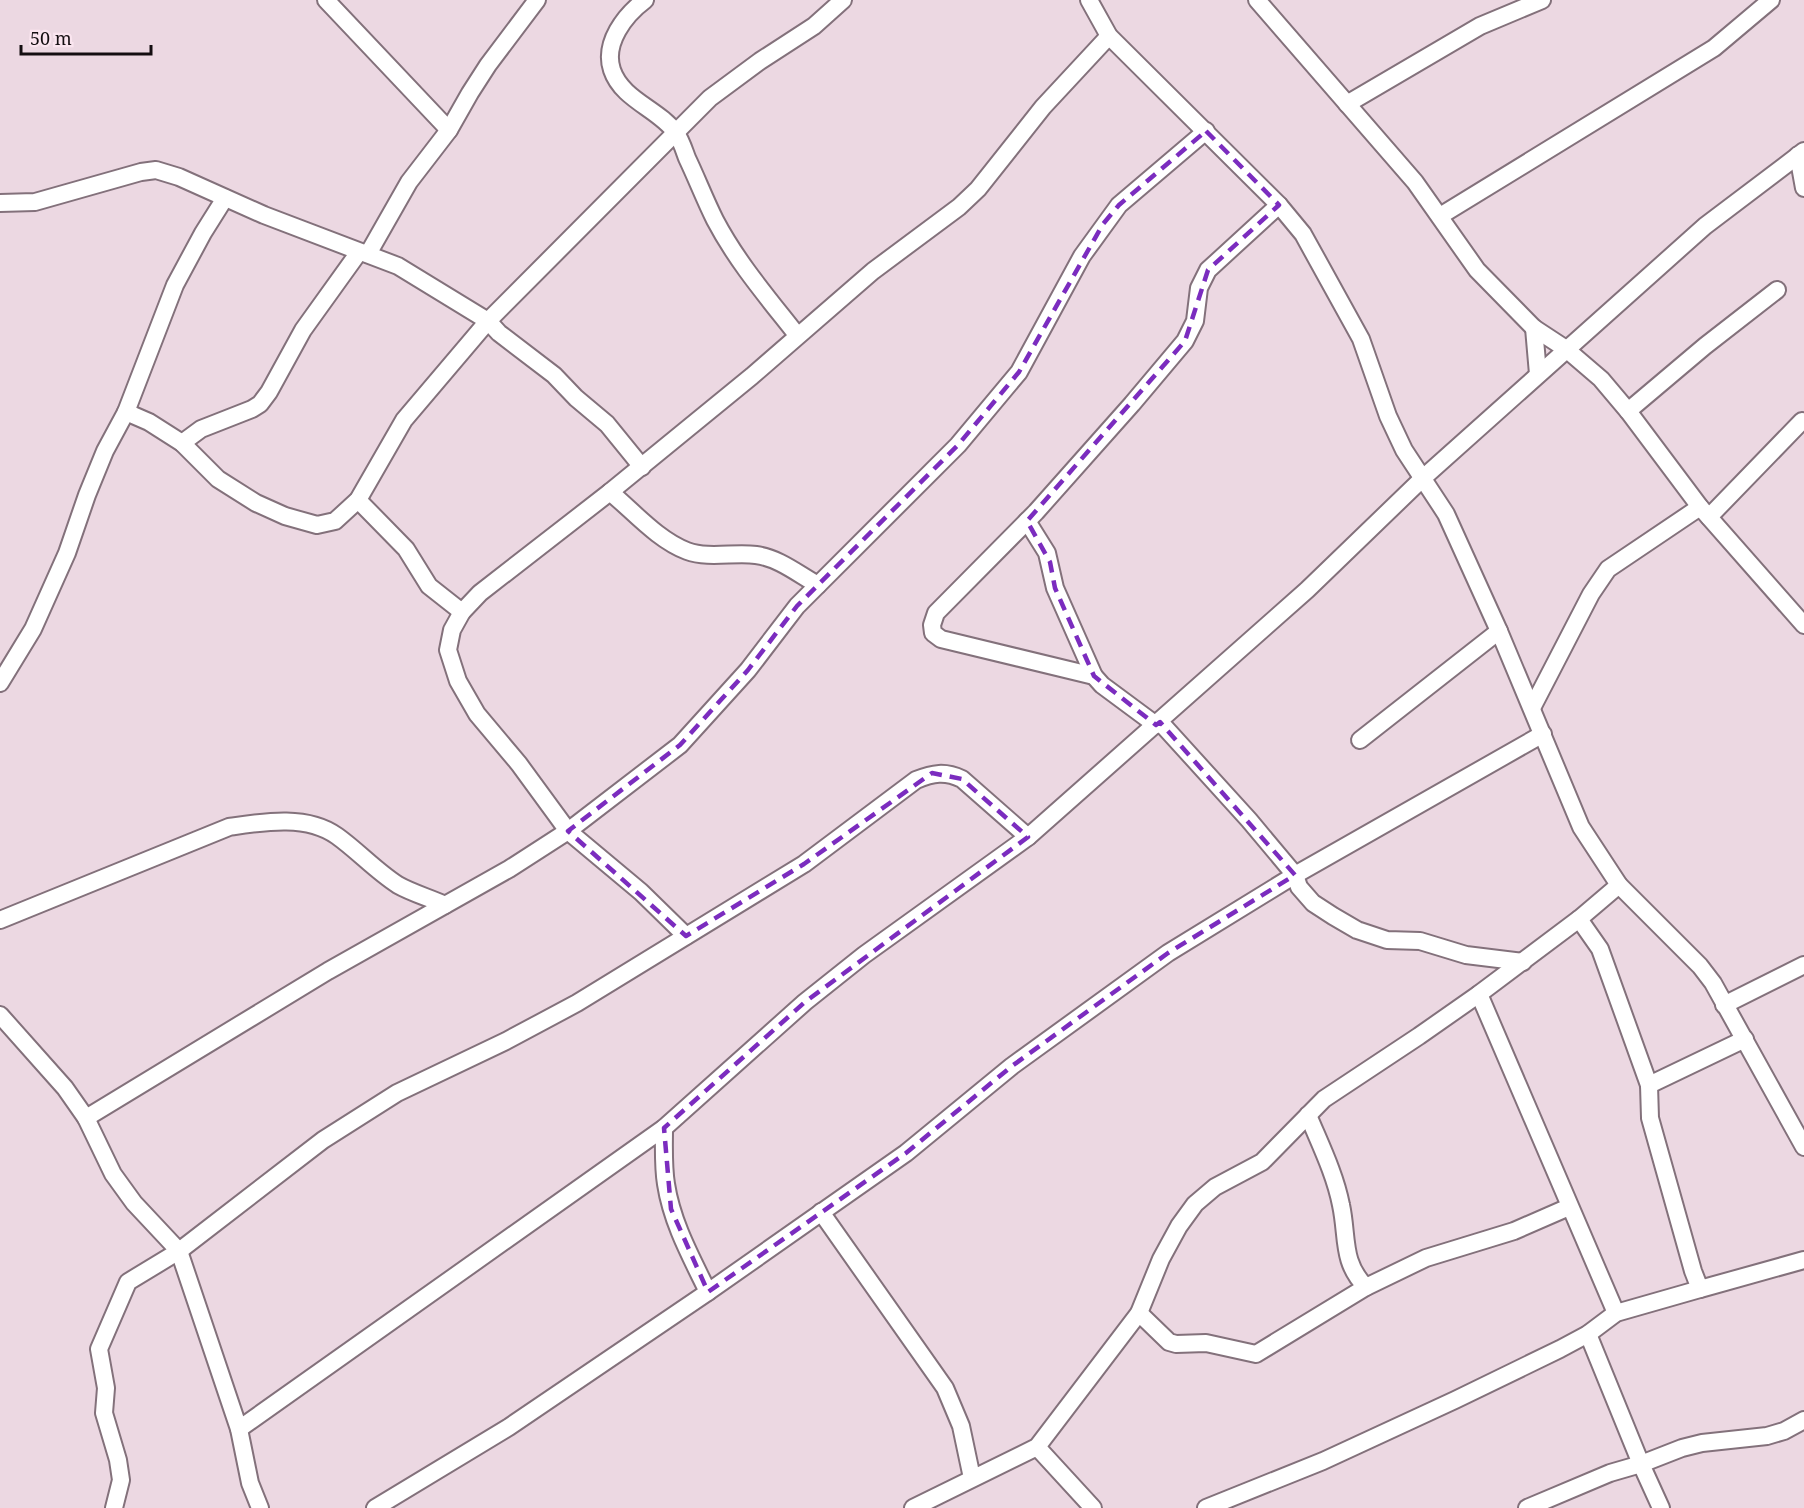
<svg xmlns="http://www.w3.org/2000/svg" width="1804" height="1508" font-family="'Noto Serif',serif">
  <style>
    .lines { fill: none; stroke-linecap: round; stroke-linejoin: round }
    .street-casing { stroke: #83717b; stroke-width: 20 }
    .street { stroke: #fff; stroke-width: 16 }
    .marked { fill: none; stroke: #7b2cbf; stroke-width: 4.5; stroke-dasharray: 12 8; stroke-linejoin: round }
  </style>
  <rect width="100%" height="100%" fill="#ecd8e2"/>
  <g class="lines">
    <defs>
      <g id="street">
        <path d="M326,0L449,130"/>
        <path d="M645,0C625,15 603,43 612,70C622,100 659,109 676,133C681,140 684,150 687,158C697,179 705,200 715,220C737,262 768,298 797,335"/>
        <path d="M1089,0L1109,36L1279,205L1303,234L1361,339L1388,416L1404,450L1446,514L1499,631L1581,827L1619,885L1700,966L1713,983L1804,1147"/>
        <path d="M1257,0L1415,182L1477,270L1534,328L1566,349L1601,379L1628,411L1700,507L1804,625"/>
        <path d="M1347,104L1480,26L1542,0"/>
        <path d="M1798,155L1804,188"/>
        <path d="M0,203L35,202L141,172L156,170L179,177L264,215L398,266L488,321L499,333L554,375L576,398L607,424L642,467"/>
        <path d="M1440,216L1714,48L1771,0"/>
        <path d="M368,254L409,182L449,130L470,93L488,65L537,0"/>
        <path d="M1534,328L1538,374"/>
        <path d="M1628,411L1705,346L1777,290"/>
        <path d="M126,412L175,285L203,233L225,198"/>
        <path d="M182,443L201,429L252,409L260,404L269,392L303,330L359,252"/>
        <path d="M610,492C634,512 658,540 687,551C709,559 734,552 756,555C779,558 798,574 818,585"/>
        <path d="M358,500L406,549L429,586L462,612"/>
        <path d="M1709,517L1802,421"/>
        <path d="M1027,521L1047,553L1055,588L1094,676L1102,685L1156,725"/>
        <path d="M1094,676L941,639L933,633L932,625L936,613L1036,512L1132,404L1185,341L1195,321L1199,288L1208,270L1279,205"/>
        <path d="M0,683L33,629L67,553L87,495L105,451L126,412L149,422L182,443L218,479L256,503L285,516L317,525L335,521L358,500L404,420L488,321L710,98L760,61L814,26L843,0"/>
        <path d="M1532,708L1591,594L1608,569L1700,507"/>
        <path d="M1160,722L1249,820L1295,875L1299,887L1313,903L1333,916L1357,930L1387,940L1420,941L1466,955L1523,962"/>
        <path d="M1360,740L1499,631"/>
        <path d="M1579,919L1600,949L1649,1085"/>
        <path d="M0,920L229,827C262,822 307,814 337,836C358,851 376,871 398,885C412,893 430,898 445,905"/>
        <path d="M686,936L641,892L568,831L519,764L477,714L458,681L448,650L452,630L462,612L480,593L610,492L752,376L873,271L959,207L978,189L1043,107L1109,36"/>
        <path d="M1479,994L1616,1313"/>
        <path d="M1724,1005L1804,965"/>
        <path d="M0,1015L65,1088L86,1118L113,1174L134,1203L179,1251L239,1429L250,1483L260,1508"/>
        <path d="M1308,1115C1320,1144 1335,1174 1341,1205C1348,1237 1341,1262 1366,1287"/>
        <path d="M86,1118L328,971L509,869L568,831L680,745L748,670L797,606L958,445L1019,372L1082,256L1119,205L1206,131"/>
        <path d="M664,1128C664,1146 663,1166 666,1184C672,1223 691,1257 708,1292"/>
        <path d="M821,1212L945,1388L961,1426L972,1478"/>
        <path d="M1700,1289L1804,1260"/>
        <path d="M1139,1313L1169,1342L1176,1344L1206,1343L1256,1354L1366,1287L1426,1258L1514,1231L1569,1207"/>
        <path d="M1588,1334L1641,1464L1661,1508"/>
        <path d="M239,1429L664,1128L805,1002L864,955L1028,837L1307,590L1423,478L1705,226L1804,151"/>
        <path d="M1037,1447L1093,1508"/>
        <path d="M114,1508L121,1480L118,1460L104,1413L106,1388L99,1349L128,1282L179,1251L323,1140L397,1093L506,1041L577,1003L804,864L916,780C933,773 945,771 962,779L1028,837"/>
        <path d="M375,1508L509,1427L708,1292L906,1153L1012,1066L1168,953L1295,875L1543,734"/>
        <path d="M913,1508L1037,1447L1139,1313L1161,1259L1179,1226L1195,1204L1215,1187L1262,1162L1324,1099L1419,1036L1479,994L1579,919L1619,885"/>
        <path d="M1206,1508L1323,1461L1455,1400L1560,1349L1588,1334L1616,1313L1700,1289L1693,1271L1650,1118L1649,1085L1745,1039"/>
        <path d="M1527,1508L1610,1473L1641,1464L1682,1448L1702,1443L1767,1436L1784,1431L1804,1420"/>
      </g>
    </defs>
    <use href="#street" class="street-casing"/>
    <use href="#street" class="street"/>
  </g>
  <path class="marked" d="M1206,131L1279,205L1208,270L1185,341L1027,521L1050,562L1055,588L1094,676L1156,725L1160,722L1295,875L1168,953L1012,1066L906,1153L708,1292L671,1209L664,1128L805,1002L1028,837L962,779L932,773L804,864L686,936L568,831L680,745L748,670L797,606L958,445L1019,372L1103,224L1119,205Z"/>
  <path d="M21 45v9h130v-9" fill="none" stroke="#140e11" stroke-width="3"/>
  <text x="30" y="45" font-size="18" fill="#140e11" stroke="#fae5ef" stroke-width="4.5" paint-order="stroke">50 m</text>
</svg>
